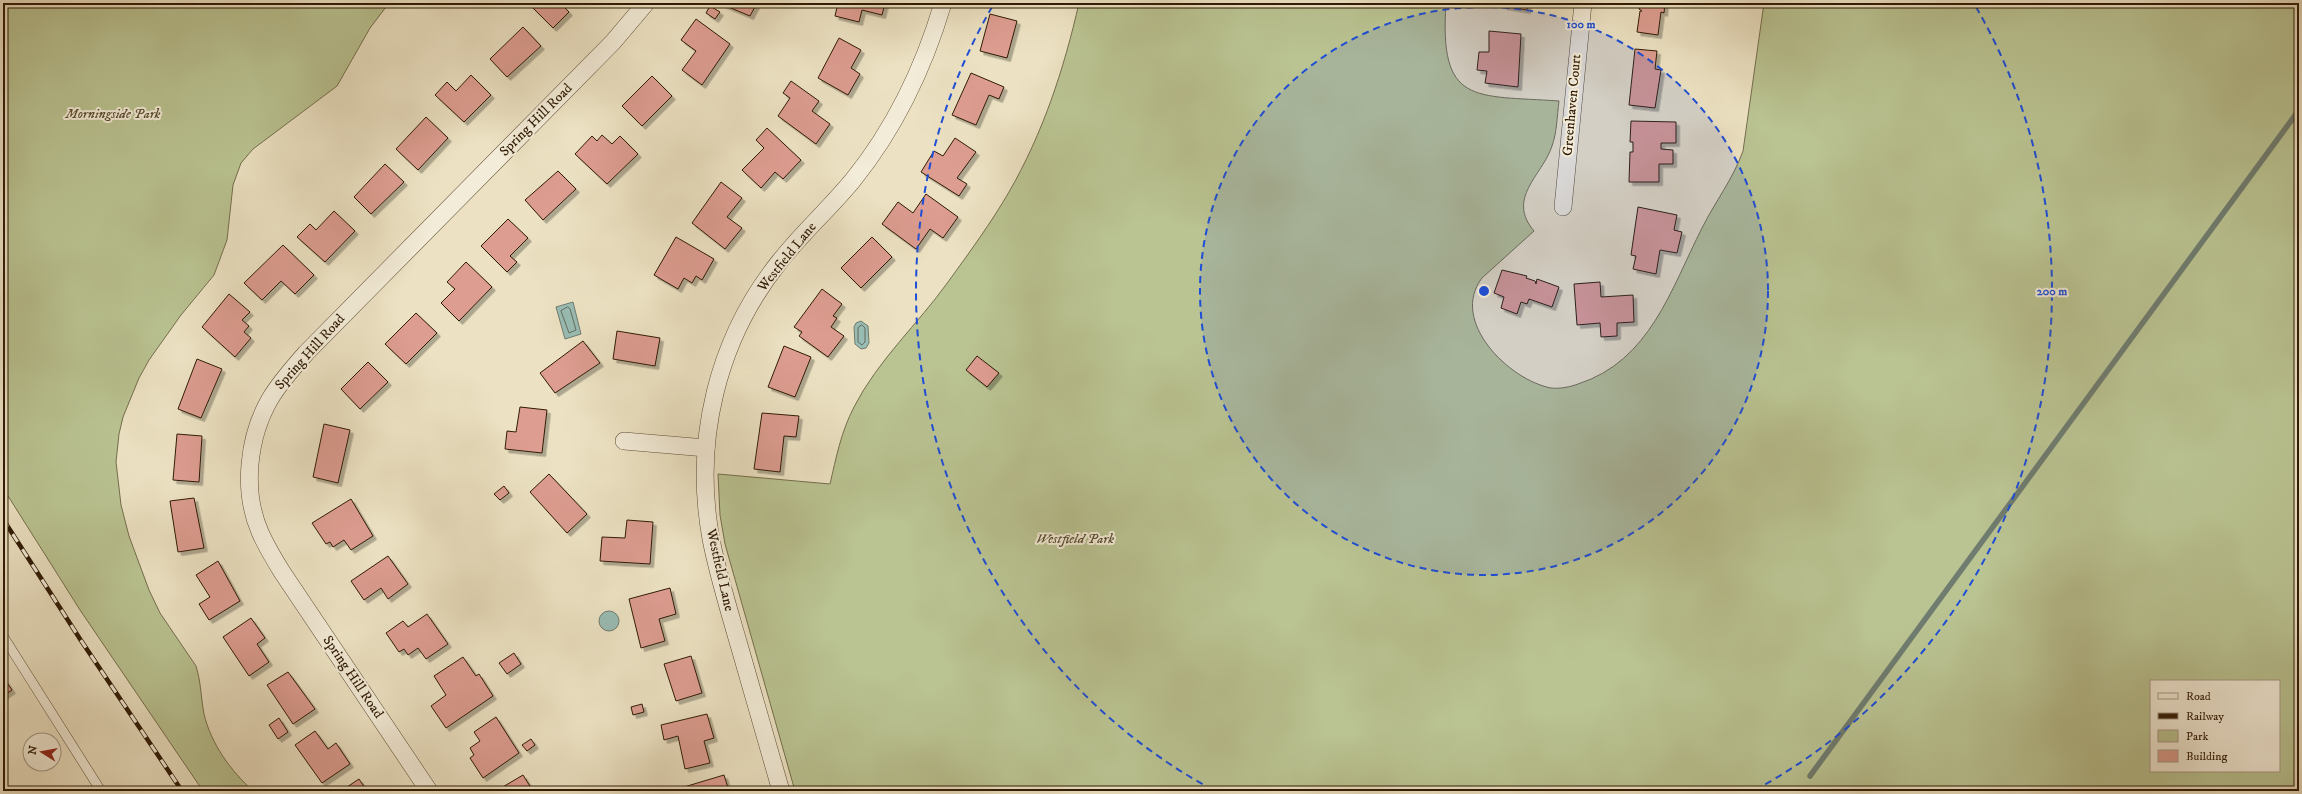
<svg xmlns="http://www.w3.org/2000/svg" width="2302" height="794" font-family="'IM FELL DW Pica',serif">
  <style>
    .green { fill: #bac392; stroke: #746e4c; fill-rule: evenodd }
    .water { fill: #99bdb5; stroke: #6f7c6f }
    .lines { fill: none; stroke-linecap: round; stroke-linejoin: round }
    .shore { stroke: #646c5d; stroke-width: 1 }
    .stream { stroke: #6f7c6f; stroke-width: 5.5 }
    .building { fill: #dd9d91; stroke: #2f1a05; filter: url(#shadow) }
    .lane-casing { stroke: #5e4c34; stroke-width: 10 }
    .street-casing { stroke: #5e4c34; stroke-width: 18 }
    .lane { stroke: #f3ecd8; stroke-width: 9 }
    .street { stroke: #f3ecd8; stroke-width: 17 }
    .rail-casing { stroke: #2f1a05; stroke-width: 4.5 }
    .rail { stroke: #f3ecd8; stroke-width: 3; stroke-dasharray: 9; stroke-linecap: butt }
    .ring { fill: none; stroke: #1d4ed8; stroke-width: 2; stroke-dasharray: 7 5 }
    .labels { text-anchor: middle; dominant-baseline: central; stroke-width: 4; stroke-linejoin: round; paint-order: stroke }
    .street-label { font-size: 14px; fill: #2f1a05; stroke: #f3ecd8 }
    .park-label { font-size: 14px; font-style: italic; fill: #594d2f; stroke: #f3ecd8 }
    .centre { fill: #1d4ed8; stroke: #f3ecd8; stroke-width: 2 }
    .ring-label { font-size: 12px; text-anchor: middle; font-weight: bold; fill: #1d4ed8; stroke: #f3ecd8; stroke-width: 4; stroke-linejoin: round; paint-order: stroke }
  </style>
  <defs>
    <filter id="shadow"><feDropShadow dx="3.5" dy="3.5" stdDeviation="0" flood-color="#0004"/></filter>
  </defs>
  <rect width="100%" height="100%" fill="#ece2c3"/>
  <filter id="stains"><feTurbulence type="fractalNoise" baseFrequency=".005" numOctaves="4"/><feColorMatrix values="0 0 0 0 .2 0 0 0 0 .09 0 0 0 0 .02 0 0 0 .5 -.17"/></filter>
  <radialGradient id="worn" r=".72"><stop offset=".6" stop-color="#630" stop-opacity="0"/><stop offset="1" stop-color="#630" stop-opacity=".3"/></radialGradient>
  <g class="green">
    <path d="M3,3H389L370,28L337,86L253,149L241,163L233,185L227,240L214,275L181,315L149,360L139,378L123,417L119,434L116,462L121,505L129,536L149,590L160,613L196,666C201,682 201,698 204,714C211,744 231,771 253,791H203L80,610L3,488Z"/>
    <path d="M1079,3H1446C1439,106 1474,95 1559,101C1557,116 1557,132 1552,146C1542,176 1506,198 1534,231L1482,278C1449,321 1509,380 1551,388C1560,389 1570,387 1578,384C1650,361 1671,289 1702,228C1715,202 1733,179 1743,151L1764,3H2299V791H795L725,544L720,515L718,474L830,484C836,458 841,432 854,407C878,360 918,324 948,282C969,253 991,223 1009,192C1043,133 1064,69 1079,3ZM2151,681H2279V771H2151Z"/>
  </g>
  <g class="water">
    <path d="M573,302L581,334L565,339L556,307Z"/>
    <path d="M861,321L868,326L869,343L866,348L861,349L855,344L854,327L856,323Z"/>
    <circle cx="609" cy="621" r="10"/>
  </g>
  <g class="lines">
    <g class="shore">
      <path d="M568,307L570,309L576,330L569,333L561,311Z"/>
      <path d="M862,325L865,328V342L862,345L858,342V328Z"/>
    </g>
    <path class="stream" d="M1810,776L2299,110"/>
  </g>
  <g class="building">
    <path d="M528,3H560L569,12L553,28Z"/>
    <path d="M719,3H757L750,16Z"/>
    <path d="M838,3H885L882,15L862,10L859,22L835,16Z"/>
    <path d="M1504,3H1528L1527,10L1503,6Z"/>
    <path d="M1640,3H1665L1664,13L1661,12L1658,35L1637,32L1640,11H1642L1639,9Z"/>
    <path d="M710,6L720,12L715,19L706,13Z"/>
    <path d="M990,14L1017,21L1007,58L980,51Z"/>
    <path d="M696,19L730,44L702,85L682,70L696,51L681,40Z"/>
    <path d="M523,27L541,46L507,77L490,59Z"/>
    <path d="M1489,31L1521,34L1518,87L1485,83L1487,71L1477,70L1479,52H1489Z"/>
    <path d="M839,38L861,50L851,68L860,74L848,95L818,78Z"/>
    <path d="M1635,49L1657,51L1655,69L1661,70L1655,108L1629,105Z"/>
    <path d="M971,73L1004,87L999,99L989,95L976,125L952,115Z"/>
    <path d="M471,75L491,95L464,122L435,95L447,82L456,91Z"/>
    <path d="M652,76L672,96L642,126L622,106Z"/>
    <path d="M791,81L819,101L812,111L830,124L816,144L778,116L790,98L783,93Z"/>
    <path d="M426,117L448,138L418,170L396,149Z"/>
    <path d="M1631,121L1676,122V143H1661V149L1673,150V164H1659V182H1629L1630,152H1633V142H1630Z"/>
    <path d="M767,128L801,160L783,179L775,172L761,188L742,170L764,148L756,140Z"/>
    <path d="M602,135L612,144L620,136L638,154L607,184L575,154L592,136L597,141Z"/>
    <path d="M955,138L976,152L957,178L967,184L959,196L921,172L934,151L943,156Z"/>
    <path d="M385,164L404,182L371,214L354,197Z"/>
    <path d="M558,171L576,189L543,220L525,200Z"/>
    <path d="M721,182L742,198L727,217L742,228L725,249L692,223Z"/>
    <path d="M926,194L958,217L943,238L930,229L916,249L882,224L898,202L913,213Z"/>
    <path d="M1638,207L1677,215L1674,230L1682,232L1677,253L1660,250L1656,274L1633,269L1636,256L1631,255Z"/>
    <path d="M334,211L355,231L325,262L297,237L310,224L316,230Z"/>
    <path d="M508,219L528,238L510,256L517,262L507,272L481,246Z"/>
    <path d="M676,237L714,259L702,280L696,276L692,283L684,278L678,289L654,275Z"/>
    <path d="M872,237L892,257L861,288L841,268Z"/>
    <path d="M283,245L314,275L295,294L281,281L262,300L244,283Z"/>
    <path d="M466,262L492,287L459,321L441,303L455,289L447,282Z"/>
    <path d="M1502,270L1527,276L1526,278L1535,281L1536,284L1537,279L1559,287L1552,307L1529,299L1527,304L1521,302L1517,314L1501,308L1504,297L1494,293Z"/>
    <path d="M1600,282L1601,297L1633,295L1634,322L1617,323V336L1601,337L1600,323L1577,325L1574,284Z"/>
    <path d="M822,289L842,304L833,316L837,318L831,327L844,336L828,357L799,336L802,332L794,327Z"/>
    <path d="M229,294L250,312L242,320L249,326L244,332L251,338L235,357L202,327Z"/>
    <path d="M416,313L437,333L406,364L385,344Z"/>
    <path d="M617,331L660,338L655,366L613,359Z"/>
    <path d="M583,341L600,363L555,393L540,373Z"/>
    <path d="M784,346L811,357L795,397L768,387Z"/>
    <path d="M977,356L999,373L987,387L966,370Z"/>
    <path d="M197,359L222,369L201,418L178,409Z"/>
    <path d="M368,362L388,382L360,409L341,389Z"/>
    <path d="M520,407L547,410L542,453L505,449L507,431L516,432Z"/>
    <path d="M762,413L799,416L796,437L784,436L780,472L754,469Z"/>
    <path d="M324,424L350,430L338,483L313,477Z"/>
    <path d="M177,434L202,436L199,482L173,480Z"/>
    <path d="M549,474L587,514L567,533L530,492Z"/>
    <path d="M504,486L509,493L500,500L494,494Z"/>
    <path d="M194,498L204,548L178,552L170,501Z"/>
    <path d="M351,499L373,536L351,550L344,540L333,547L330,542L326,544L312,523Z"/>
    <path d="M627,520L653,522L650,564L600,561L602,537L625,538Z"/>
    <path d="M388,556L408,584L388,599L381,588L364,600L351,581Z"/>
    <path d="M218,561L240,601L209,620L199,604L210,597L196,575Z"/>
    <path d="M670,588L676,614L659,619L665,641L641,648L629,599Z"/>
    <path d="M427,614L448,644L426,659L418,648L408,655L404,649L399,652L386,633L403,621L408,627Z"/>
    <path d="M251,618L265,638L257,644L269,662L249,676L223,637Z"/>
    <path d="M514,653L521,664L507,674L499,663Z"/>
    <path d="M691,656L702,693L676,701L664,664Z"/>
    <path d="M463,657L476,676L479,674L493,696L446,728L431,706L446,695L434,676Z"/>
    <path d="M288,672L315,709L293,724L267,685Z"/>
    <path d="M3,677L12,690L3,696Z"/>
    <path d="M642,704L644,712L633,715L631,707Z"/>
    <path d="M707,714L714,738L704,741L710,763L685,769L678,736L664,740L661,725Z"/>
    <path d="M496,717L519,753L483,778L470,758L474,755L470,748L480,741L474,732Z"/>
    <path d="M279,718L288,732L278,739L269,725Z"/>
    <path d="M315,731L328,749L336,743L350,764L322,783L295,745Z"/>
    <path d="M531,739L535,745L527,751L522,745Z"/>
    <path d="M523,775L533,791H503L501,788Z"/>
    <path d="M724,775L729,791H685L684,787Z"/>
    <path d="M359,779L367,791H341Z"/>
  </g>
  <g class="lines">
    <defs>
      <path id="lane" d="M3,636L101,791"/>
      <g id="street">
        <path d="M1563,207L1583,3"/>
        <path d="M624,441L706,448"/>
        <path d="M429,791L282,572C274,559 266,546 260,532C242,491 248,437 270,399C280,382 293,368 306,353L613,42L646,3"/>
        <path d="M781,791C767,742 753,693 739,645C729,610 718,575 711,539C693,441 717,339 780,261C802,233 830,208 853,180C895,128 924,67 943,3"/>
      </g>
    </defs>
    <use href="#lane" class="lane-casing"/>
    <use href="#street" class="street-casing"/>
    <use href="#lane" class="lane"/>
    <use href="#street" class="street"/>
    <defs>
      <path id="rail" d="M3,519L80,639L182,791"/>
    </defs>
    <use href="#rail" class="rail-casing"/>
    <use href="#rail" class="rail"/>
  </g>
  <circle cx="1484" cy="291" r="284" fill="#1d4ed8" fill-opacity=".12"/>
  <g class="ring">
    <circle cx="1484" cy="291" r="284"/>
    <path d="M1213 790A568 568 0 0 1 992 7M1976 7A568 568 0 0 1 1755 790"/>
  </g>
  <g class="labels">
    <g class="street-label">
      <text transform="translate(1572 105) rotate(-85)">Greenhaven Court</text>
      <text transform="translate(536 120) rotate(-45)">Spring Hill Road</text>
      <text transform="translate(787 257) rotate(-51)">Westfield Lane</text>
      <text transform="translate(310 352) rotate(-48)">Spring Hill Road</text>
      <text transform="translate(720 570) rotate(77)">Westfield Lane</text>
      <text transform="translate(353 677) rotate(56)">Spring Hill Road</text>
    </g>
    <g class="park-label">
      <text x="113" y="114">Morningside Park</text>
      <text x="1075" y="539">Westfield Park</text>
    </g>
  </g>
  <circle cx="1484" cy="291" r="6" class="centre"/>
  <g class="ring-label">
    <text x="1581" y="28">100 m</text>
    <text x="2052" y="295">200 m</text>
  </g>
  <rect width="2302" height="794" fill="none" stroke="#ece2c3" stroke-width="16"/>
  <rect x="4" y="4" width="2294" height="786" fill="none" stroke="#2f1a05" stroke-width="2"/>
  <rect x="8" y="8" width="2286" height="778" fill="none" stroke="#2f1a05"/>
  <rect x="2150" y="680" width="130" height="92" fill="#f3ecd8" stroke="#a59884"/>
  <rect x="2158" y="693" width="20" height="6" fill="#f3ecd8" stroke="#a59884"/>
  <text x="2186" y="700" font-size="12" fill="#2f1a05">Road</text>
  <rect x="2158" y="713" width="20" height="6" fill="#2f1a05" stroke="#a59884"/>
  <text x="2186" y="720" font-size="12" fill="#2f1a05">Railway</text>
  <rect x="2158" y="730" width="20" height="12" fill="#bac392" stroke="#a59884"/>
  <text x="2186" y="740" font-size="12" fill="#2f1a05">Park</text>
  <rect x="2158" y="750" width="20" height="12" fill="#dd9d91" stroke="#a59884"/>
  <text x="2186" y="760" font-size="12" fill="#2f1a05">Building</text>
  <g transform="translate(42 752) rotate(281)"><circle r="19" fill="#f3ecd8" stroke="#a59884"/>
  <path d="M0-3L7 15L0 10L-7 15Z" fill="#8f2418"/>
  <text y="-6" font-size="11" font-weight="bold" text-anchor="middle" fill="#2f1a05">N</text>
  </g>
  <rect width="100%" height="100%" filter="url(#stains)"/>
  <rect width="100%" height="100%" fill="url(#worn)"/>
</svg>
